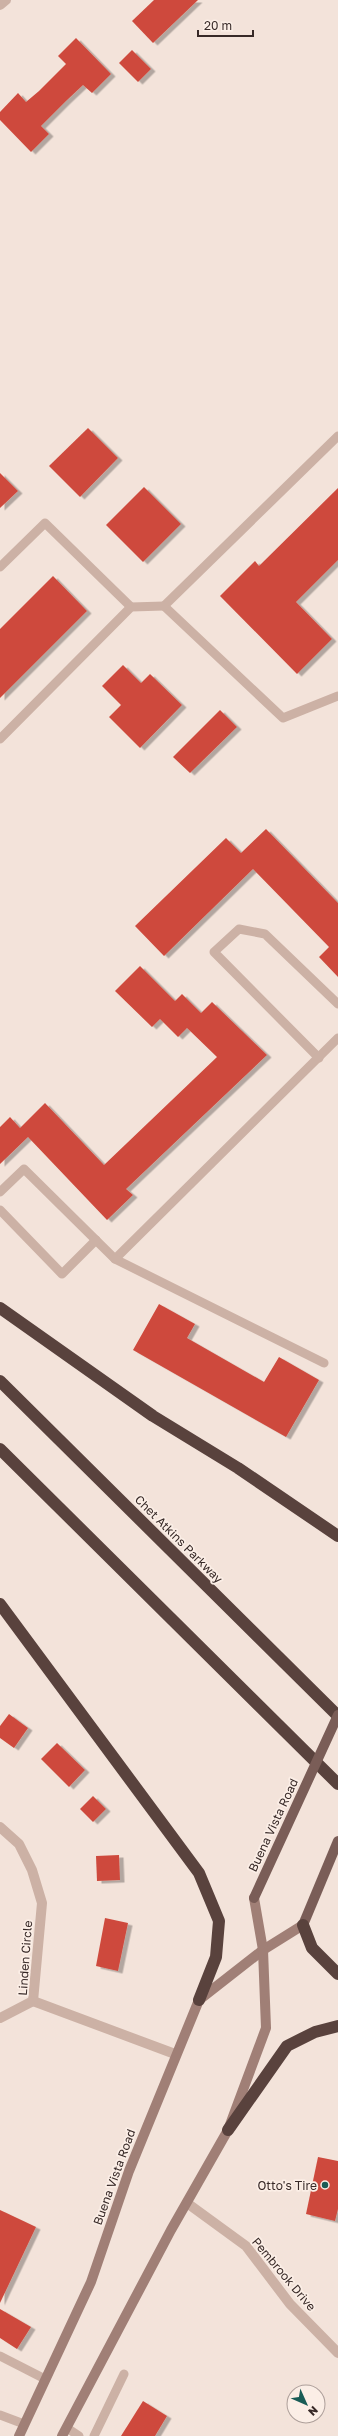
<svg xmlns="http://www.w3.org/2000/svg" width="338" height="2436" font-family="'Golos Text',sans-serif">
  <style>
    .building { fill: #ce4a3d; filter: url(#shadow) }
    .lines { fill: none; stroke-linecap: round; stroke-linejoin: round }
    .service { stroke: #ccb1a5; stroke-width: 9 }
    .minor { stroke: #ccb1a5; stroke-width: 10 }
    .tertiary { stroke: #ccb1a5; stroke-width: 10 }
    .secondary { stroke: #a07f76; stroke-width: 10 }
    .primary { stroke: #7a5d57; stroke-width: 10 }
    .motorway { stroke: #59423d; stroke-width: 12 }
    .primary-bridge { stroke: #7a5d57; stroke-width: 10 }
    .poi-dot { fill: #195c56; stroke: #fbeee6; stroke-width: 1.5 }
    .labels { text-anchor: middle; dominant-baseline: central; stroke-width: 3.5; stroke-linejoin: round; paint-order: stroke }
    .street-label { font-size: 12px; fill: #372927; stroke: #fbeee6 }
    .poi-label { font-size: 12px; fill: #372927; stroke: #fbeee6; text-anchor: end }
  </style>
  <defs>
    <filter id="shadow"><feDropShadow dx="4.5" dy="2.5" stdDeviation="0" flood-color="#0004"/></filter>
  </defs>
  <rect width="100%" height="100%" fill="#f3e3da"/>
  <g class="building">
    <path d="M154,0H198L153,43L132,21Z"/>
    <path d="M76,38L111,74L92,93L83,85L66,101L41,126L49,134L31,152L0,120V112L18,93L26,102L39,91L66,64L58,56Z"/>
    <path d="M132,50L151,69L138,82L119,63Z"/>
    <path d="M88,428L118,458L80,497L49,466Z"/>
    <path d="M0,473L18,491L0,508Z"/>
    <path d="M144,487L181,524L143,562L106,525Z"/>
    <path d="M338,488V560L296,602L332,639L297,674L220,596L255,561L259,566Z"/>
    <path d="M53,576L87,611L0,698V629Z"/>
    <path d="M123,665L141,683L150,674L182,705L140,748L109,717L121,705L102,686Z"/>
    <path d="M220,710L237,727L190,773L173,757Z"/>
    <path d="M266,829L338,903V977L319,957L329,947L253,869L164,956L135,926L226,838L241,853Z"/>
    <path d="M140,966L175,1001L182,994L201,1013L212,1002L267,1055L126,1189L133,1195L107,1220L28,1137L0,1164V1127L10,1117L20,1128L45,1103L104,1165L217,1057L187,1028L178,1037L160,1019L152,1027L115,991Z"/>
    <path d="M159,1304L195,1324L187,1338L264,1382L279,1357L319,1380L286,1437L133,1350Z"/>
    <path d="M9,1714L28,1728L14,1748L0,1738V1726Z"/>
    <path d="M57,1743L85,1770L69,1787L41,1759Z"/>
    <path d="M93,1796L106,1809L93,1822L80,1809Z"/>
    <path d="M119,1855L120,1880L97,1881L96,1856Z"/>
    <path d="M105,1918L128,1923L118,1971L96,1966Z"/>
    <path d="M318,2157L338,2161V2209L335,2221L306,2214Z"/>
    <path d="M0,2210L36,2227L0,2303Z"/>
    <path d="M0,2309L31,2327L17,2349L0,2338Z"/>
    <path d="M143,2401L167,2416L155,2436H121Z"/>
  </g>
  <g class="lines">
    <g class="service">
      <path d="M338,436L164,606L283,718L338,696"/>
      <path d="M0,567L45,523L131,607"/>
      <path d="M0,739L131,607L164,606"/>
      <path d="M319,1058L214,952L239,929L265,934L338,1004"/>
      <path d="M0,1192L24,1169L115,1259L338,1038"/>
      <path d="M0,1210L62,1274L96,1240"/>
      <path d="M115,1259L324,1363"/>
      <path d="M0,2356L45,2379"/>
      <path d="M0,2415L24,2424"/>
      <path d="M67,2428L79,2436"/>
      <path d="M94,2436L124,2374"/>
    </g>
    <g class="minor">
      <path d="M0,1827L19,1844L32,1870L42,1903L33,2001"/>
      <path d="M33,2001L175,2054"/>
      <path d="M0,2018L33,2001"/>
      <path d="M187,2203L246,2246L290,2304L338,2353"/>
    </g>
    <path class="tertiary" d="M0,5L6,0"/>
    <g class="secondary">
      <path d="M19,2436L91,2282L129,2171L199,2000L263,1950L303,1925"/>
      <path d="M62,2436L171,2230L228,2130L266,2028L263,1950L254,1898"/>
    </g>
    <path class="primary" d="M303,1925L338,1841"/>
    <g class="motorway">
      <path d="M0,1308L153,1416L238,1468L338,1536"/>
      <path d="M0,1381L338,1716"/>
      <path d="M0,1449L338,1784"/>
      <path d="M0,1604L199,1873L219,1921L216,1957L199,2000"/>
      <path d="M303,1925L312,1948L338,1974"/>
      <path d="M228,2130L287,2046L315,2032L338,2026"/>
    </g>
    <path class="primary-bridge" d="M254,1898L338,1715"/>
  </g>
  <circle class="poi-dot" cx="325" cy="2185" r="4"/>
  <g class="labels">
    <g class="street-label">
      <text transform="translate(179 1539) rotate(45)">Chet Atkins Parkway</text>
      <text transform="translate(273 1825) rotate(-65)">Buena Vista Road</text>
      <text transform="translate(25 1958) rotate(-86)">Linden Circle</text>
      <text transform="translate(114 2177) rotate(-70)">Buena Vista Road</text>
      <text transform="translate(284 2274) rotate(50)">Pembrook Drive</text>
    </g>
    <g class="poi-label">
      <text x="317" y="2185">Otto's Tire</text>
    </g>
  </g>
  <g transform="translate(306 2404) rotate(135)"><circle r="19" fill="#fbeee6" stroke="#ad9f9a"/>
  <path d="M0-3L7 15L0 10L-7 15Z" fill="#195c56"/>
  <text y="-6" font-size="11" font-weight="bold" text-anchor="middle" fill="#372927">N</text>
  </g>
  <path d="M198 30v6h55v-6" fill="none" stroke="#372927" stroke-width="2"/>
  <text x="204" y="30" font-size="12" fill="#372927" stroke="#fbeee6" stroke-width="3" paint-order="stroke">20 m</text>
</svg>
